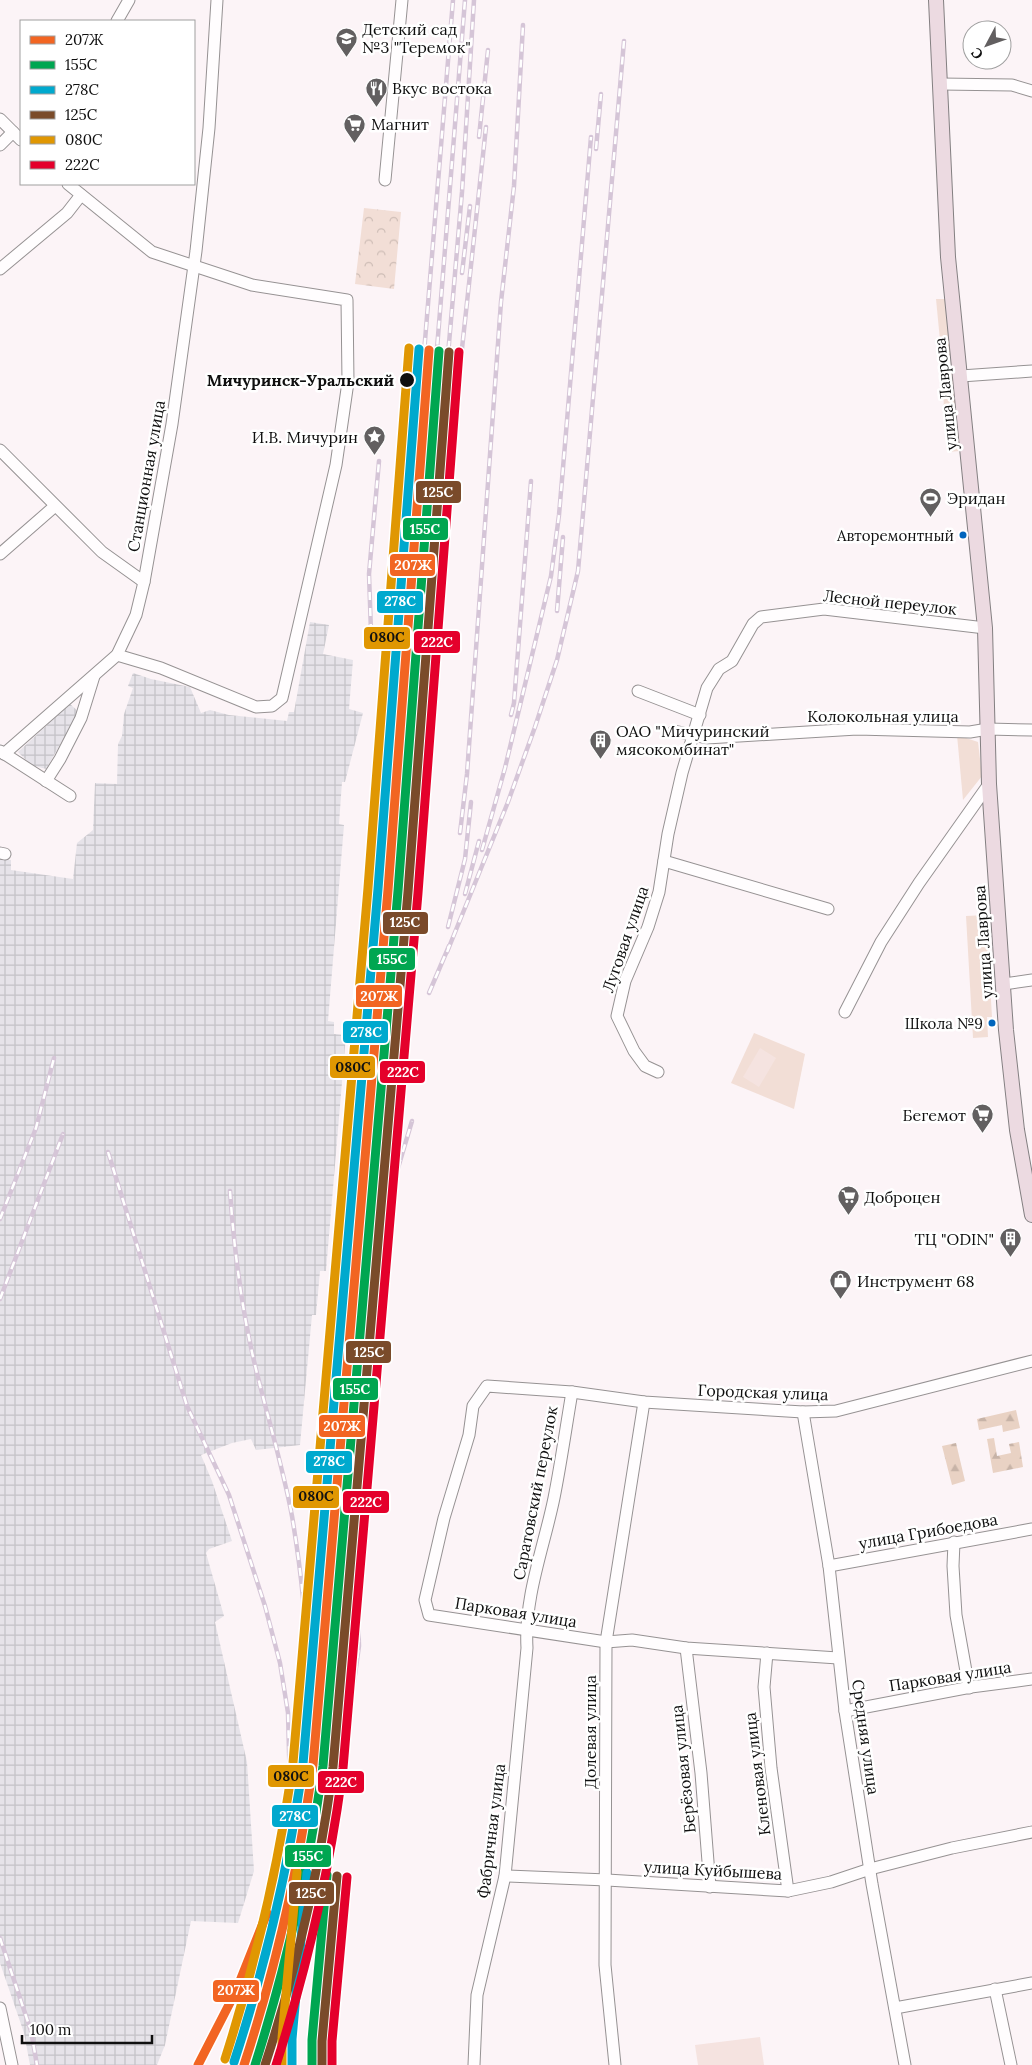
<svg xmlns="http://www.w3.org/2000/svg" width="1032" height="2065" font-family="Lora,serif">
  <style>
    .industrial { fill: url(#industrial-grid) }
    .grass { fill: #f2ded6 }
    .forest { fill: url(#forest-firs) }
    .park { fill: url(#park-crowns) }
    .pitch { fill: #f5e3e0 }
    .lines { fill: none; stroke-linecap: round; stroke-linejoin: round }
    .minor-casing { stroke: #969293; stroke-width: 13 }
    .major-casing { stroke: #837f81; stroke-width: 16 }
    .minor { stroke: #fffdfe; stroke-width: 11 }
    .major { stroke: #ecdae1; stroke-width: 14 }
    .rail-casing { stroke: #d5c5d7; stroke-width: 4.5 }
    .rail { stroke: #fff; stroke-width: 2.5; stroke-dasharray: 8; stroke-linecap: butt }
    .rail-1-casing { stroke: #fff; stroke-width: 12 }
    .rail-2-casing { stroke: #fff; stroke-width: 12 }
    .rail-3-casing { stroke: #fff; stroke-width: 12 }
    .rail-4-casing { stroke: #fff; stroke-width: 12 }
    .rail-5-casing { stroke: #fff; stroke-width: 12 }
    .rail-6-casing { stroke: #fff; stroke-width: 12 }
    .rail-1 { stroke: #f26522; stroke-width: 9 }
    .rail-2 { stroke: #00a651; stroke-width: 9 }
    .rail-3 { stroke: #00a9ce; stroke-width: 9 }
    .rail-4 { stroke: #7a4b2a; stroke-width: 9 }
    .rail-5 { stroke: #e09702; stroke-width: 9 }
    .rail-6 { stroke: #e4002b; stroke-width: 9 }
    .stop-dot { fill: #0f0f0f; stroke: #fff; stroke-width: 2 }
    .bus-dot { fill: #0065bd; stroke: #fff; stroke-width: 2 }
    .labels { text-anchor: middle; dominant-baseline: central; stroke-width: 5; stroke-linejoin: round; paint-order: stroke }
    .bus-label { font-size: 15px; fill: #0f0f0f; stroke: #fff; text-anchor: end }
    .poi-label { font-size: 16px; fill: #0f0f0f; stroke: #fff; text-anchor: start }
    .stop-label { font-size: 16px; font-weight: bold; fill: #0f0f0f; stroke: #fff; text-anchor: end }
    .street-label { font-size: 16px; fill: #0f0f0f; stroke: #fff }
    .line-badge { stroke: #fff; stroke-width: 2 }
    .badge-label { font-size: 14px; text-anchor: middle; font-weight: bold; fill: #fff }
    .pale-badge-label { font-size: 14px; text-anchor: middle; font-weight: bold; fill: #111 }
  </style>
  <defs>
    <pattern id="industrial-grid" width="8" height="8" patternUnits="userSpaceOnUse" patternTransform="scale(1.25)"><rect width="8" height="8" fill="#e6e3e9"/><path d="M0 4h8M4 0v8" fill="none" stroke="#c4c2c7"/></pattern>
    <pattern id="forest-firs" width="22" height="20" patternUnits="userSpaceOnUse" patternTransform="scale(1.25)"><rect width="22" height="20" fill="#e9d2c4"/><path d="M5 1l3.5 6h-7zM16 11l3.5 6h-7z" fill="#c7b3a7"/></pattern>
    <pattern id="park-crowns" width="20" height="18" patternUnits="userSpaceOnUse" patternTransform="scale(1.25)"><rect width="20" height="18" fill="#f2ded6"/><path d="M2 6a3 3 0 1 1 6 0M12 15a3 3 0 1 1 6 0" fill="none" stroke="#cebdb6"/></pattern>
  </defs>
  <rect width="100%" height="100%" fill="#fcf4f7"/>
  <g class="industrial">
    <path d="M310,622L329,625L323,654L353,660L349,709L363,713L345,782H342L339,824L344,825L328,1021L334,1022V1034L346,1035L326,1271H320L316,1315H312L300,1445L256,1450L251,1439L232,1443L201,1455L212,1481L232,1541L209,1549L206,1553L224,1616L215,1622L247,1762L254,1871L238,1923L191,1921L165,2045L157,2065H30L24,2033L0,1963V858L11,860V870L73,879L77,843L93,830L95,783L117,784L118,744L122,736L124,714L133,688L128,686L133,673L151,679L190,687L201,713L210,710L229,715L287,721L289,712H294Z"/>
    <path d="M70,704L79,712L46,769L31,765L18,752Z"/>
  </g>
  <g class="grass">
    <path d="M936,299H946L953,356L946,361H942Z"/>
    <path d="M949,369L955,372L958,419H944L943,370Z"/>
    <path d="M958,424L960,451L947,452L945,425Z"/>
    <path d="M957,735L978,742L982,776L963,800Z"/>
    <path d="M986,915L992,1017H987L988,1037L973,1038L966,916Z"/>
    <path d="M754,1033L805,1054L794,1109L731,1083Z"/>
  </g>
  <g class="forest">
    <path d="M1016,1410L1020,1428L1003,1432L1002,1425L979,1430L977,1419Z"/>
    <path d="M994,1438L997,1456L1011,1453L1009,1444L1019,1442L1023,1467L993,1473L987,1439Z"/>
    <path d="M956,1443L965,1481L952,1485L942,1446Z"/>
  </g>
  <path class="park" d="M364,208L401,212L394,289L355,284Z"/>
  <g class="pitch">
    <path d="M760,1048L776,1058L759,1087L743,1077Z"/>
    <path d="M760,2037L764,2065H698L695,2045Z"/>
  </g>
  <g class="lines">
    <defs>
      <g id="minor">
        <path d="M117,21L129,0"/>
        <path d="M941,84L1012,85L1032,91"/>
        <path d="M0,119L21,140"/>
        <path d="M0,145L13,132"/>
        <path d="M385,180L402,0"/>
        <path d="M68,184L152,252L252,285L347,300L348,382L336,465L282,698L272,706L256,707L161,668L117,655"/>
        <path d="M0,269L67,213L81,195"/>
        <path d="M961,376L1032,371"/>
        <path d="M0,450L102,552L144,582"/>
        <path d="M0,554L55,506"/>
        <path d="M638,691L700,715"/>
        <path d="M674,731L707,738L857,729L970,732L988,729L1032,730"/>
        <path d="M0,751L70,796"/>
        <path d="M4,754L117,655L136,615L144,582L172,424L196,251L209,128L217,0"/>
        <path d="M46,781L60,759L81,718L94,676"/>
        <path d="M0,853L5,854"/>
        <path d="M664,861L828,909"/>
        <path d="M1004,984L1032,980"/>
        <path d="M845,1012L881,942L919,883L989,784"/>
        <path d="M658,1072L645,1066L634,1051L617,1016L625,981L648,927L659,892L668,834L682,773L707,688L719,669L732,661L753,624L761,617L824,609L985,628"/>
        <path d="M803,1412L829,1566L845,1711L872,1884L905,2065"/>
        <path d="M954,1542L953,1566L956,1615L969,1688"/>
        <path d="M829,1566L1032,1529"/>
        <path d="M686,1648L701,1773L710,1887"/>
        <path d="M767,1653L764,1687L771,1768L788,1891"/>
        <path d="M838,1658L686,1648L632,1640L606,1642L429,1615L425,1600L444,1518L469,1435L473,1406L487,1386L572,1392L644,1402L803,1412L836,1411L1032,1361"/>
        <path d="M845,1711L971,1687L1032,1679"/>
        <path d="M505,1876L607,1880L788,1891L831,1882L870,1869L952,1848L1032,1832"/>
        <path d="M995,1989L1011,2065"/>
        <path d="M0,2008L12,2065"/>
        <path d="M895,2008L1032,1983"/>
        <path d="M474,2065L477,1995L505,1876L527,1648C524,1597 544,1547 554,1498C561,1463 566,1427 572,1392"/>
        <path d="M615,2065L605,1965L606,1642L644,1402"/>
      </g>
      <path id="major" d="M936,0L948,257L985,628L989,784L1006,1030L1017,1130L1032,1215"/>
    </defs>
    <use href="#minor" class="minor-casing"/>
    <use href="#major" class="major-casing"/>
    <use href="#minor" class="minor"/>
    <use href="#major" class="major"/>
    <defs>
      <g id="rail">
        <path d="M479,137L488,50"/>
        <path d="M596,149L601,94"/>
        <path d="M462,273L470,206"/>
        <path d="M557,611L563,537"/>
        <path d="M371,632L369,574L379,461"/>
        <path d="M511,715L514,703L531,481"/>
        <path d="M409,779L420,681L462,192L474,0"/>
        <path d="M460,833L467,774L501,302L514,186L523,25"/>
        <path d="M482,850L505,768L551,576L559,515L591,137"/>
        <path d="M380,888L453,0"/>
        <path d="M465,894L479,841"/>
        <path d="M448,927L465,859L471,802"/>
        <path d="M405,930L412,875L441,527"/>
        <path d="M447,952L508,802L535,727L557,660L578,571L624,41"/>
        <path d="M429,993L449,946"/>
        <path d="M390,1013L396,953"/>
        <path d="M108,1152L187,1406L229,1495L265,1606L280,1663L288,1713L290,1789"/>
        <path d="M372,1158L465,0"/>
        <path d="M230,1191C234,1248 241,1305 254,1361C266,1412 282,1463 292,1516C300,1564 306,1614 307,1663C307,1680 305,1696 304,1713"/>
        <path d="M389,1198L412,1121"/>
        <path d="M371,1199L384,1128L419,881L442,618L460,367L486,127"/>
        <path d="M0,1219L36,1128L54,1058"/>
        <path d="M0,1299L63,1134"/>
        <path d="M361,1355L373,1216"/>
        <path d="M341,1626L356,1425"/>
        <path d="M344,1753L359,1646L357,1589"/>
        <path d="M0,1938L31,2031L37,2065"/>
        <path d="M278,2065L283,2008L307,1888L314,1820"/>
        <path d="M320,2065L317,2003V1934L355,1554L363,1432L361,1350"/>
      </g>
    </defs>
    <use href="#rail" class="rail-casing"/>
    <use href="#rail" class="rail"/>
    <defs>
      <g id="rail-1">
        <path d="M198,2065L236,1991L267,1913"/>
        <path d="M244,2065C276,1967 299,1867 313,1765L388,890L429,350"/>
      </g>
      <g id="rail-2">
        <path d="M255,2065C286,1967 309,1868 323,1766L398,891L439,351"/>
        <path d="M312,2065V2040L327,1875"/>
      </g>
      <g id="rail-3">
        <path d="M234,2062C266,1964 289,1866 303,1764L378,889L419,349"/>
        <path d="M292,2065V2039L307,1873"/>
      </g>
      <g id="rail-4">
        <path d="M265,2065C297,1967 320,1868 333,1767L408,892L449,352"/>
        <path d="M322,2065V2041L337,1876"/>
      </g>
      <g id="rail-5">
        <path d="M225,2059C256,1962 279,1864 293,1763L368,888L409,348"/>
        <path d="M282,2065V2038L297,1872"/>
      </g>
      <g id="rail-6">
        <path d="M276,2065C307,1968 330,1869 343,1768L418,893L459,352"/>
        <path d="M332,2065V2041L347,1877"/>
      </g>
    </defs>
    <use href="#rail-1" class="rail-1-casing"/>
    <use href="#rail-2" class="rail-2-casing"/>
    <use href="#rail-3" class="rail-3-casing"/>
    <use href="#rail-4" class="rail-4-casing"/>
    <use href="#rail-5" class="rail-5-casing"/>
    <use href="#rail-6" class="rail-6-casing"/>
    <use href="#rail-1" class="rail-1"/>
    <use href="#rail-2" class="rail-2"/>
    <use href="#rail-3" class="rail-3"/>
    <use href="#rail-4" class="rail-4"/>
    <use href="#rail-5" class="rail-5"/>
    <use href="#rail-6" class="rail-6"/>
  </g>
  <defs>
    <symbol id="school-pin" viewBox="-11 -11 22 30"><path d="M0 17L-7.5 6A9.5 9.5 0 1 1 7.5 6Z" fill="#625f60" stroke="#fff"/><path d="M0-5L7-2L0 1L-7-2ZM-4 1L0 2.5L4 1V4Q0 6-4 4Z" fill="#fff"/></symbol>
    <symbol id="restaurant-pin" viewBox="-11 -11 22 30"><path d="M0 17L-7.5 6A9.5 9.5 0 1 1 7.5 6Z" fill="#625f60" stroke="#fff"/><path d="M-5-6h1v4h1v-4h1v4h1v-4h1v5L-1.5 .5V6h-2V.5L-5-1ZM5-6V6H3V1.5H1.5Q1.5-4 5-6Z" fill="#fff"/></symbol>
    <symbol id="supermarket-pin" viewBox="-11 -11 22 30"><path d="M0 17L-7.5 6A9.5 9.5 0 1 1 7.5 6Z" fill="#625f60" stroke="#fff"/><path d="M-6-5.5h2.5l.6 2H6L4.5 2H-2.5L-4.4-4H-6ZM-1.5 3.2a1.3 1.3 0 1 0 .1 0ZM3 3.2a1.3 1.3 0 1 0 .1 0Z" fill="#fff"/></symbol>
    <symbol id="sight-pin" viewBox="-11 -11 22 30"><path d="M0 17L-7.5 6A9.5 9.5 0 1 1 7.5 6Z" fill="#625f60" stroke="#fff"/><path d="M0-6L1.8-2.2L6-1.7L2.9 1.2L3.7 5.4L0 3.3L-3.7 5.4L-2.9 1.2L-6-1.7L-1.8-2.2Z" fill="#fff"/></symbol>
    <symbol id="stadium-pin" viewBox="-11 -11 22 30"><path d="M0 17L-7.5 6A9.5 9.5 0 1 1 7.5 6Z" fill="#625f60" stroke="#fff"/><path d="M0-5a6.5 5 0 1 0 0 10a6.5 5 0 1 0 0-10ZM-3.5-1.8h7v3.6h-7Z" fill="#fff"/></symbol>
    <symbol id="building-pin" viewBox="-11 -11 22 30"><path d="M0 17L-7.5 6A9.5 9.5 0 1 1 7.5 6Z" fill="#625f60" stroke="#fff"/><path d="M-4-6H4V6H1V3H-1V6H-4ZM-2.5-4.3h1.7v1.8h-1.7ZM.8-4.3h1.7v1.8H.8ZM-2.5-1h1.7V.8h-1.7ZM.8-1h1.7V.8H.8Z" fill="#fff"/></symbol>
    <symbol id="shop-pin" viewBox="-11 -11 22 30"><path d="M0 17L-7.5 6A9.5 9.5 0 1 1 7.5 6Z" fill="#625f60" stroke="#fff"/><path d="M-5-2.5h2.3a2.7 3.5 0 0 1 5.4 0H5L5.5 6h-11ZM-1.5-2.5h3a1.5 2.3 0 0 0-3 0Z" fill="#fff"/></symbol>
  </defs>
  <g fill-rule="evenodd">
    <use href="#school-pin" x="334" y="26" width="25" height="34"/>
    <use href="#restaurant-pin" x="364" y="76" width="25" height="34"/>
    <use href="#supermarket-pin" x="342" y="112" width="25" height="34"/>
    <use href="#sight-pin" x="362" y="424" width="25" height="34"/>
    <use href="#stadium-pin" x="918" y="486" width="25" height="34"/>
    <use href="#building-pin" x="588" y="728" width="25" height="34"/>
    <use href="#supermarket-pin" x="970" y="1102" width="25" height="34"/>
    <use href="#supermarket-pin" x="836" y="1184" width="25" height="34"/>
    <use href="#building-pin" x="998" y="1226" width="25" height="34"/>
    <use href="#shop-pin" x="828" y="1268" width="25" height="34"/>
  </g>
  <circle class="stop-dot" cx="407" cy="380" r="8"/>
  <g class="bus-dot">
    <circle cx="963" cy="535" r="4.5"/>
    <circle cx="992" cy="1023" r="4.5"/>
  </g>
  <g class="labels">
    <g class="bus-label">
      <text x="954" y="535">Авторемонтный</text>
      <text x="983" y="1023">Школа №9</text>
    </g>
    <g class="poi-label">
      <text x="362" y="29">Детский сад<tspan x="362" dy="18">№3 "Теремок"</tspan></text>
      <text x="392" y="88">Вкус востока</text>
      <text x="371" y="124">Магнит</text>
      <text x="358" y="437" text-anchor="end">И.В. Мичурин</text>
      <text x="947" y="498">Эридан</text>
      <text x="616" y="731">ОАО "Мичуринский<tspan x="616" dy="18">мясокомбинат"</tspan></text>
      <text x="966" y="1115" text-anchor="end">Бегемот</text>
      <text x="864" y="1197">Доброцен</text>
      <text x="994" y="1239" text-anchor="end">ТЦ "ODIN"</text>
      <text x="857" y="1281">Инструмент 68</text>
    </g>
    <g class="stop-label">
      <text x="394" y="380">Мичуринск-Уральский</text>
    </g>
    <g class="street-label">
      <text transform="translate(945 394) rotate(-96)">улица Лаврова</text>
      <text transform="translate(146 476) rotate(-80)">Станционная улица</text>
      <text transform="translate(890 602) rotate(6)">Лесной переулок</text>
      <text x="883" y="716">Колокольная улица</text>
      <text transform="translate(625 939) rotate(-71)">Луговая улица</text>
      <text transform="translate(983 942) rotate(-94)">улица Лаврова</text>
      <text transform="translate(763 1392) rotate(2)">Городская улица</text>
      <text transform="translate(535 1493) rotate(-79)">Саратовский переулок</text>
      <text transform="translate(928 1531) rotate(-10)">улица Грибоедова</text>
      <text transform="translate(516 1612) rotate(9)">Парковая улица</text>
      <text transform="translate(950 1676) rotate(-9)">Парковая улица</text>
      <text transform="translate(590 1732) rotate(-90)">Долевая улица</text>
      <text transform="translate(866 1737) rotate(82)">Средняя улица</text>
      <text transform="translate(683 1769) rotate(-96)">Берёзовая улица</text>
      <text transform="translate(757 1774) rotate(-97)">Кленовая улица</text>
      <text transform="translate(491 1831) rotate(-83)">Фабричная улица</text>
      <text transform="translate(713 1870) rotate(3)">улица Куйбышева</text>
    </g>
  </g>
  <g class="line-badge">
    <rect x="415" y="480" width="47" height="24" rx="5" fill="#7a4b2a"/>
    <rect x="402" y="517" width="47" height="24" rx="5" fill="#00a651"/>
    <rect x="389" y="553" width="47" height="24" rx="5" fill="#f26522"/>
    <rect x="376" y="590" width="48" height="24" rx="5" fill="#00a9ce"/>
    <rect x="363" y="626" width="48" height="24" rx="5" fill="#e09702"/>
    <rect x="413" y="630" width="48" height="24" rx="5" fill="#e4002b"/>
    <rect x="382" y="911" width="47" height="24" rx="5" fill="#7a4b2a"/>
    <rect x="368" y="947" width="48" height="24" rx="5" fill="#00a651"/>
    <rect x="355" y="984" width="48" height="24" rx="5" fill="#f26522"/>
    <rect x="342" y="1020" width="47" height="24" rx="5" fill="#00a9ce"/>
    <rect x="329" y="1055" width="47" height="24" rx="5" fill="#e09702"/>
    <rect x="379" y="1060" width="47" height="24" rx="5" fill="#e4002b"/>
    <rect x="345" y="1340" width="47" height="24" rx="5" fill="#7a4b2a"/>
    <rect x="332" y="1377" width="47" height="24" rx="5" fill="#00a651"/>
    <rect x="318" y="1414" width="48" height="24" rx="5" fill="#f26522"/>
    <rect x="305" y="1450" width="48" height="24" rx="5" fill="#00a9ce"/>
    <rect x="292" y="1485" width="48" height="24" rx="5" fill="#e09702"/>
    <rect x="342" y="1490" width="48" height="24" rx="5" fill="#e4002b"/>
    <rect x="267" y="1764" width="48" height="24" rx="5" fill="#e09702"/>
    <rect x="317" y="1770" width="48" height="24" rx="5" fill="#e4002b"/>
    <rect x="271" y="1804" width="48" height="24" rx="5" fill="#00a9ce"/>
    <rect x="284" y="1844" width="48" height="24" rx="5" fill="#00a651"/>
    <rect x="288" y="1881" width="47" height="24" rx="5" fill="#7a4b2a"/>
    <rect x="212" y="1979" width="48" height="24" rx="5" fill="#f26522"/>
  </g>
  <g class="badge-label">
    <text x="438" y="497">125С</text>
    <text x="425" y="534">155С</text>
    <text x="413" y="570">207Ж</text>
    <text x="400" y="606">278С</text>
    <text x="437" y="647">222С</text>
    <text x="405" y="927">125С</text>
    <text x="392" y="964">155С</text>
    <text x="379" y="1001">207Ж</text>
    <text x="366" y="1037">278С</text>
    <text x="403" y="1077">222С</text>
    <text x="369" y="1357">125С</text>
    <text x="355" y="1394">155С</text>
    <text x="342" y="1431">207Ж</text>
    <text x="329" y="1466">278С</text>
    <text x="366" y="1507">222С</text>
    <text x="341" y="1787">222С</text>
    <text x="295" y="1821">278С</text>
    <text x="308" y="1861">155С</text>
    <text x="311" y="1898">125С</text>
    <text x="236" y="1995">207Ж</text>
  </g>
  <g class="pale-badge-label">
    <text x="387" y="642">080С</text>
    <text x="353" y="1072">080С</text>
    <text x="316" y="1501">080С</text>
    <text x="291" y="1781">080С</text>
  </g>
  <rect x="20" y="20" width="175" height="165" fill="#ffffff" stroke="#9f9f9f"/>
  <rect x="30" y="36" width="25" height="8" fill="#f26522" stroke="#9f9f9f"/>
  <text x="65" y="45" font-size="15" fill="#0f0f0f">207Ж</text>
  <rect x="30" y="61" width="25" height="8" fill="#00a651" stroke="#9f9f9f"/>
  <text x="65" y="70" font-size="15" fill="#0f0f0f">155С</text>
  <rect x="30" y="86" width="25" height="8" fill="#00a9ce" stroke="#9f9f9f"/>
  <text x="65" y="95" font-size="15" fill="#0f0f0f">278С</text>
  <rect x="30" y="111" width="25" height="8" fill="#7a4b2a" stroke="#9f9f9f"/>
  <text x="65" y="120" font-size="15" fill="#0f0f0f">125С</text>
  <rect x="30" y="136" width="25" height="8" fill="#e09702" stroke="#9f9f9f"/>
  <text x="65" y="145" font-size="15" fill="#0f0f0f">080С</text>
  <rect x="30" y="161" width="25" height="8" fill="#e4002b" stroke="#9f9f9f"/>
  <text x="65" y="170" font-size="15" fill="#0f0f0f">222С</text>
  <g transform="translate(987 45) rotate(229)"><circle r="24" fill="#ffffff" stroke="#9f9f9f"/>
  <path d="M0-4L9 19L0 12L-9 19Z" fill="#625f60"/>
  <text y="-8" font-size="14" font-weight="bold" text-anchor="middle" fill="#0f0f0f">С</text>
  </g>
  <path d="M22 2035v8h130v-8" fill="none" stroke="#0f0f0f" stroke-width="2.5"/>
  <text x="30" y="2035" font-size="15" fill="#0f0f0f" stroke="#ffffff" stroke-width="4" paint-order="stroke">100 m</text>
</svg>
